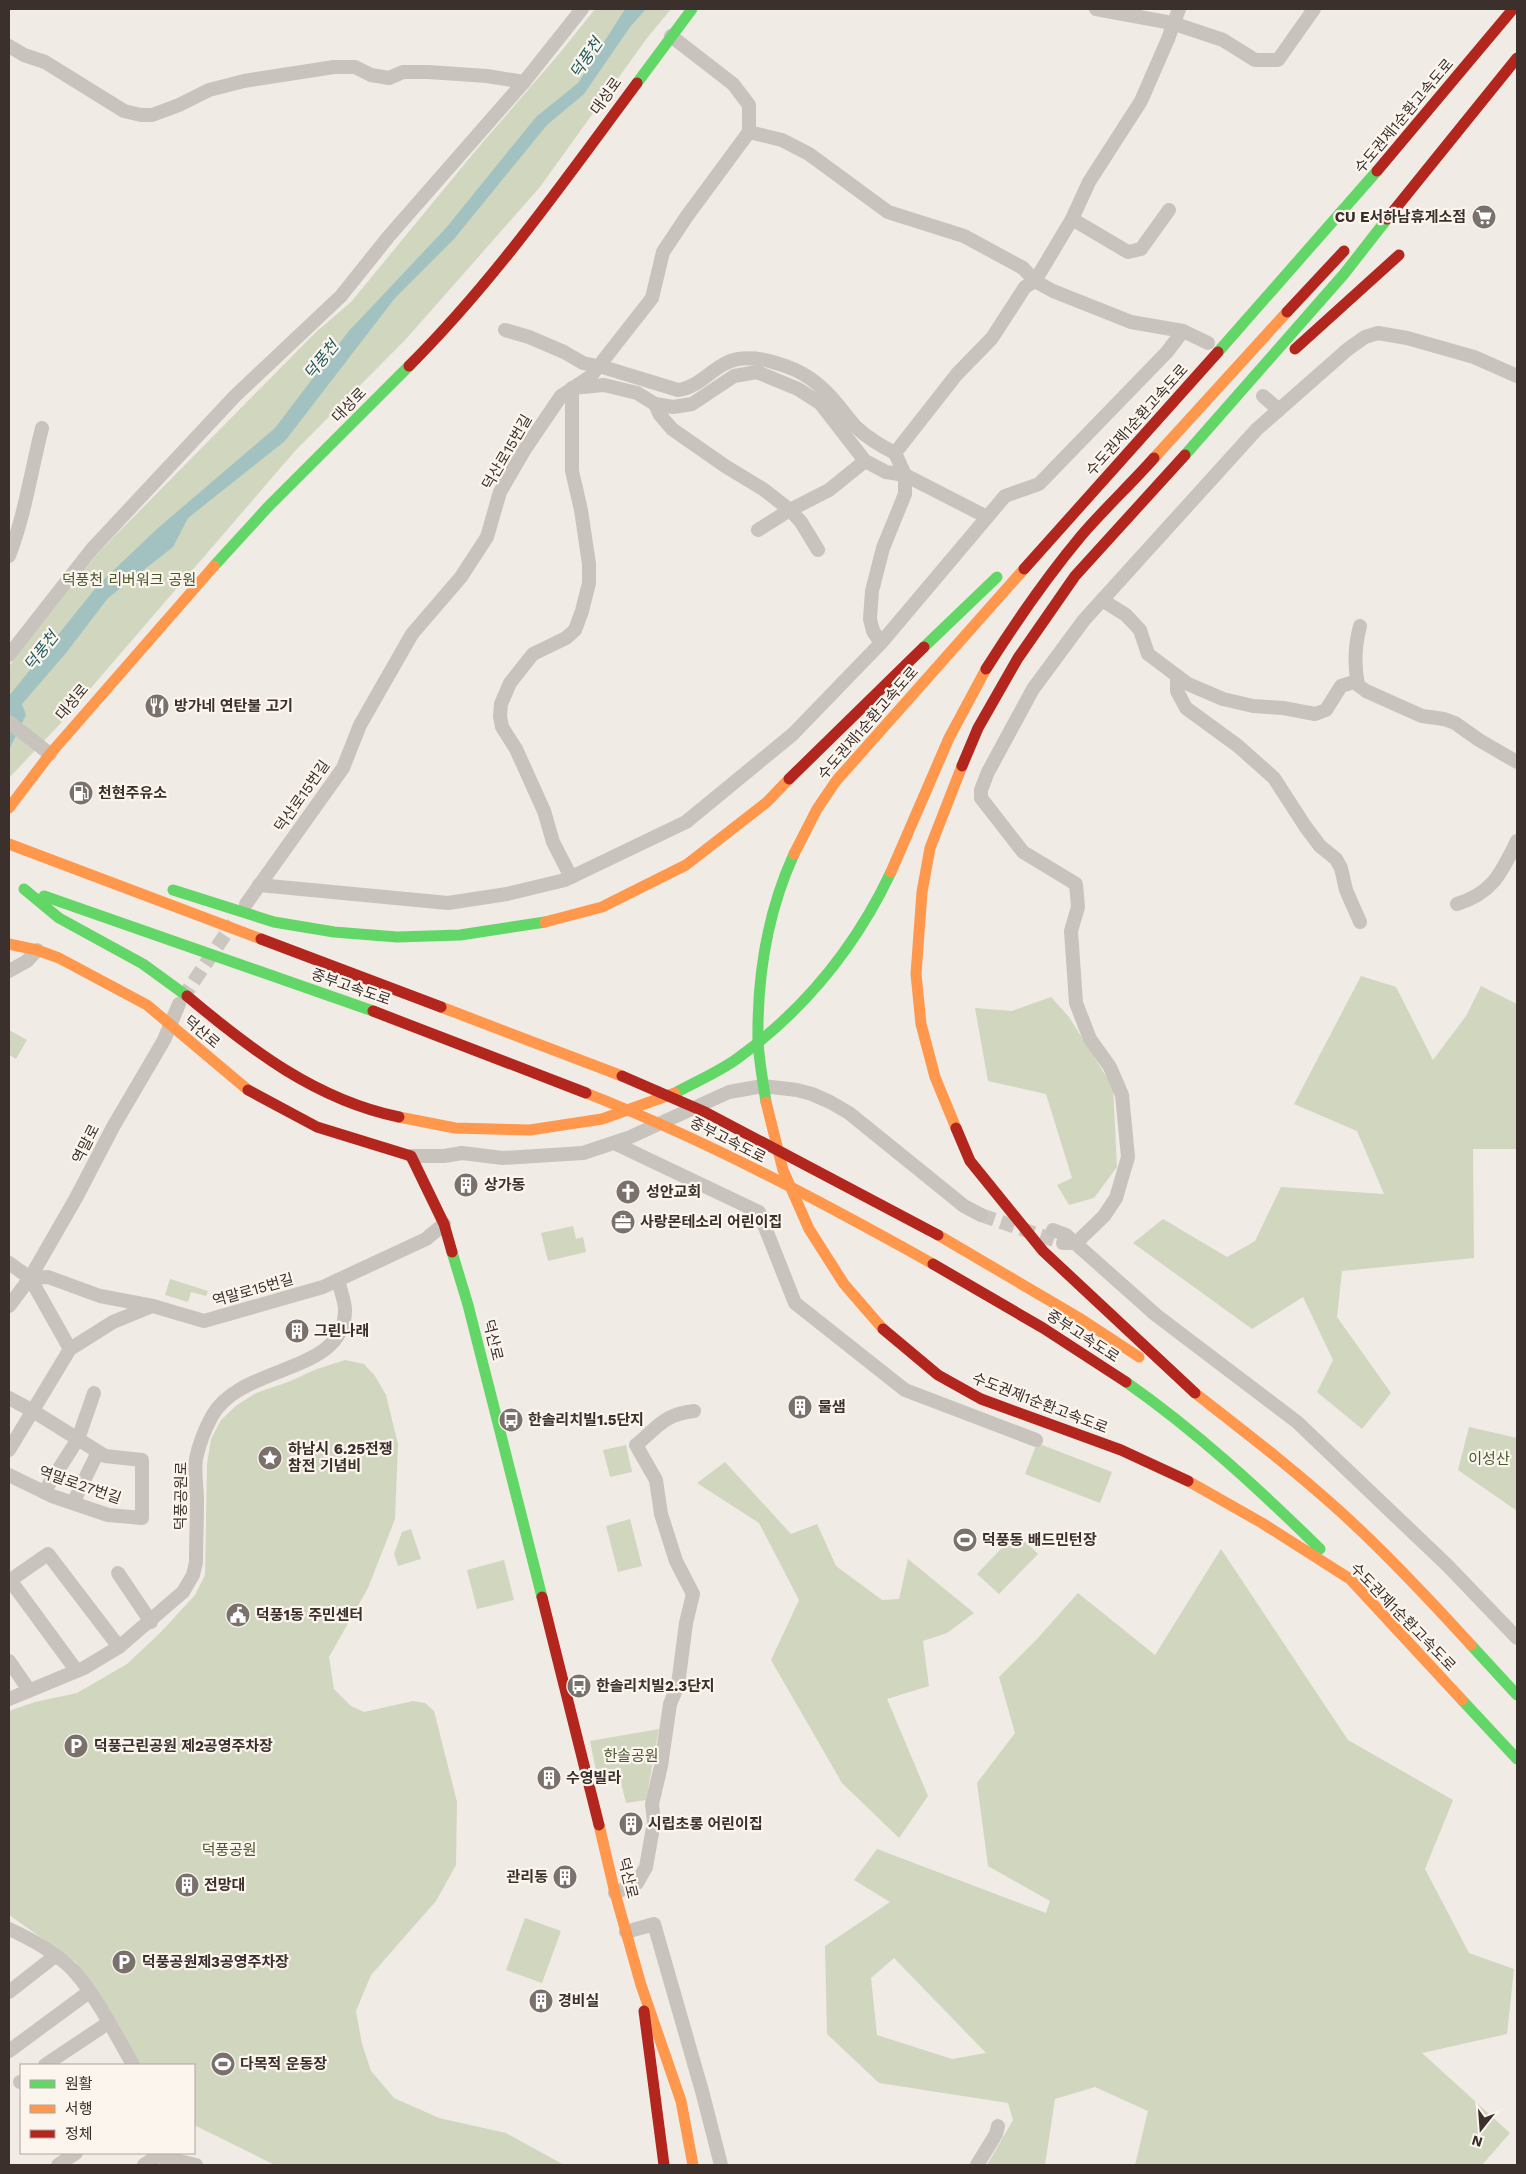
<svg xmlns="http://www.w3.org/2000/svg" width="1526" height="2174" font-family="'Work Sans','Noto Sans KR',sans-serif">
  <style>
    .green { fill: #d1d6bf; fill-rule: evenodd }
    .water { fill: #a1c2c1 }
    .lines { fill: none; stroke-linecap: round; stroke-linejoin: round }
    .street-tunnel { stroke: #ccc6c0; stroke-width: 14; stroke-dasharray: 14 7; stroke-linecap: butt }
    .street { stroke: #c9c3be; stroke-width: 14 }
    .fast { stroke: #63d668; stroke-width: 11 }
    .slow { stroke: #ff974d; stroke-width: 11 }
    .jam { stroke: #b3261e; stroke-width: 11 }
    .labels { text-anchor: middle; dominant-baseline: central; stroke-width: 4.5; stroke-linejoin: round; paint-order: stroke }
    .street-label { font-size: 15px; fill: #3b302b; stroke: #fbf5ee }
    .poi-label { font-size: 15px; font-weight: bold; fill: #3b302b; stroke: #fbf5ee; text-anchor: start }
    .park-label { font-size: 15px; fill: #4a5a2e; stroke: #fbf5ee }
    .water-label { font-size: 16px; font-style: italic; fill: #1f5a5e; stroke: #fbf5ee }
  </style>
  <rect width="100%" height="100%" fill="#f0ebe5"/>
  <g class="green">
    <path d="M595,9H671L647,38L540,187L406,339L295,451L59,725L9,778V666L19,653L99,552L316,332L351,302L477,149L559,54Z"/>
    <path d="M1361,976L1396,987L1433,1060L1466,1016L1481,986L1517,1004V1149H1473L1474,1258L1342,1271L1337,1317L1391,1393L1362,1429L1317,1392L1333,1360L1303,1297L1252,1329L1133,1243L1163,1219L1227,1257L1255,1241L1281,1187L1384,1194L1357,1131L1294,1104Z"/>
    <path d="M1051,997L1069,1017L1113,1087L1117,1167L1094,1198L1069,1205L1057,1185L1072,1178L1046,1094L988,1081L975,1008L1012,1011Z"/>
    <path d="M9,1030L27,1040L16,1059L9,1055Z"/>
    <path d="M573,1226L576,1239L583,1237L586,1252L548,1261L541,1233Z"/>
    <path d="M170,1279L208,1291L206,1296L191,1292L188,1302L165,1295Z"/>
    <path d="M345,1360L364,1364L375,1376L386,1395L398,1444L395,1519L368,1588L329,1657L334,1689L351,1706L364,1712L413,1701L425,1703L434,1711L457,1802L456,1865L436,1901L371,1975L356,2011L362,2044L371,2071L394,2098L439,2118L506,2133L564,2165H275L194,2125V2065H141L76,1962L9,1915V1711L35,1702L77,1693L127,1664L161,1632L195,1595L205,1575L207,1464L211,1439L221,1420L237,1405L256,1393L288,1382L317,1369Z"/>
    <path d="M1469,1427L1517,1438V1511L1458,1470Z"/>
    <path d="M1037,1443L1112,1472L1100,1503L1025,1474Z"/>
    <path d="M626,1445L632,1472L610,1477L603,1450Z"/>
    <path d="M725,1462L791,1534L817,1524L836,1566L882,1600L899,1599L908,1559L974,1613L947,1633L923,1641L929,1686L887,1699L928,1796L899,1838L842,1783L771,1660L799,1600L759,1523L697,1483Z"/>
    <path d="M630,1519L642,1566L618,1572L606,1526Z"/>
    <path d="M411,1529L421,1559L398,1566L394,1554L402,1532Z"/>
    <path d="M1016,1533L1038,1554L999,1594L977,1574Z"/>
    <path d="M1221,1549L1348,1740L1453,1800L1425,1869L1469,1953L1514,1969L1507,2034L1422,2053L1510,2133L1482,2165H1135L1148,2111L1095,2087L1055,2099L1045,2165H987L1013,2120L1008,2103L879,2083L827,2034L825,1946L890,1902L854,1880L877,1849L1046,1913L1050,1901L988,1866L977,1783L1015,1733L999,1677L1037,1639L1078,1593L1155,1655ZM894,1958L986,2053L952,2059L877,2035L871,1978Z"/>
    <path d="M504,1560L514,1600L477,1609L467,1570Z"/>
    <path d="M659,1729L646,1800L626,1803L619,1775L598,1780L590,1741Z"/>
    <path d="M525,1918L561,1931L542,1983L506,1970Z"/>
  </g>
  <path class="water" d="M625,9H646L630,27L584,94L547,125L454,239L395,298L285,441L188,518L173,547L108,598L66,653L22,704L26,715L9,750V696L98,585L158,528L275,428L348,332L446,228L536,117L578,83Z"/>
  <g class="lines">
    <g class="street-tunnel">
      <path d="M182,999L233,923"/>
      <path d="M981,1215L1063,1243"/>
    </g>
    <g class="street">
      <path d="M1096,9L1172,23L1223,40L1255,60H1278L1314,9"/>
      <path d="M671,36L733,84L749,105V132L782,140L809,154L888,212L964,236L1023,268L1035,281L1072,219"/>
      <path d="M9,46L24,55L45,62L124,111L141,115H152L179,105L209,90L244,81L334,67H355L371,75L389,78L403,72H428L487,76L524,82"/>
      <path d="M1169,210L1141,249L1128,252L1072,219L1089,182L1141,101L1168,39L1179,9"/>
      <path d="M505,330L529,337L564,352L583,363L606,368L678,390C700,388 715,363 738,359C750,357 764,359 776,363C802,370 820,383 838,405C844,412 850,421 857,428C869,439 881,446 895,453"/>
      <path d="M1183,331L1208,343"/>
      <path d="M1263,396L1279,410"/>
      <path d="M655,404L660,415L672,429L725,466L763,489L790,510L801,522L818,550"/>
      <path d="M758,530L788,511L829,490L865,461"/>
      <path d="M9,556C25,515 31,471 42,428"/>
      <path d="M1102,600L1126,615L1140,630L1148,654L1188,684L1223,699L1253,706L1283,708L1315,714L1326,710L1341,686L1357,681"/>
      <path d="M1360,626C1355,645 1354,665 1358,685L1366,691L1422,716L1444,719L1455,723L1479,740L1517,762"/>
      <path d="M9,655L92,549L235,396L341,296L389,236L524,82L582,9"/>
      <path d="M1177,676V691L1186,708L1238,746L1274,778L1305,826L1320,846L1336,859L1341,868L1346,890L1360,922"/>
      <path d="M9,722L50,754"/>
      <path d="M571,877L553,842L544,811L516,749L502,727L500,716L501,704L510,683L533,654L566,638L575,630L582,611L589,583V564L581,510L572,471V388L604,385L637,393L655,404L673,407L692,404L734,376L757,372L798,389L820,403L865,461L886,472L905,475L987,517"/>
      <path d="M259,885L448,903L507,894L565,880L686,822L793,734L881,643L1005,496L1039,484L1167,352L1183,331L1131,322L1053,291L1035,281L1025,287L992,338L957,374L895,453L905,475V494L883,548L872,591L870,619L873,631L881,643"/>
      <path d="M246,904L343,768L360,725L412,634L461,577L487,537L500,492L525,449L561,396L591,376L652,298L663,252L687,216L749,132"/>
      <path d="M1457,904C1493,893 1501,873 1517,841"/>
      <path d="M9,971L27,961L37,950"/>
      <path d="M614,1143L759,1212L795,1303L905,1390L1036,1440"/>
      <path d="M411,1156H444L462,1153L503,1158L583,1153L628,1138L729,1092L763,1086L797,1090L812,1094L830,1102L849,1113L964,1206L981,1215"/>
      <path d="M1053,1230L1066,1235L1156,1315L1297,1422L1448,1566L1517,1638"/>
      <path d="M1063,1243H1076L1104,1216L1116,1198L1128,1157L1122,1095L1110,1067L1090,1039L1076,1003L1071,931L1078,907L1076,884L1023,852L981,798V790L988,772L1033,689L1084,620L1257,429L1348,349L1365,337L1378,333L1407,338L1474,357L1517,376"/>
      <path d="M9,1263L30,1278L70,1349"/>
      <path d="M30,1278L48,1277L100,1296L153,1306L204,1321L323,1287L426,1239L444,1224"/>
      <path d="M9,1306L30,1278L76,1198L113,1127L164,1040L179,1004"/>
      <path d="M9,1398L33,1411L105,1456L142,1460V1518L108,1515L52,1496L9,1475"/>
      <path d="M9,1450L70,1349L113,1322L152,1306"/>
      <path d="M44,1492L78,1439L94,1393"/>
      <path d="M73,1503L98,1452"/>
      <path d="M118,1573L151,1622"/>
      <path d="M10,1580L76,1670"/>
      <path d="M9,1581L48,1554L119,1647"/>
      <path d="M9,1661L29,1690"/>
      <path d="M9,1699L84,1668L119,1647L183,1592L193,1575L196,1562C196,1541 197,1521 197,1501C197,1487 194,1472 196,1459C199,1444 205,1429 212,1416C242,1363 345,1375 345,1310C345,1301 340,1289 338,1280"/>
      <path d="M615,1893L637,1883L646,1867L654,1822L652,1804L661,1766L670,1704L678,1685L686,1623L693,1594L676,1561L661,1514L656,1480L636,1445C658,1427 664,1414 694,1411"/>
      <path d="M9,1929C31,1939 53,1951 71,1968C92,1989 118,2038 133,2065"/>
      <path d="M626,1932L654,1924L702,2091L721,2165"/>
      <path d="M9,1992L55,1956"/>
      <path d="M9,2051L89,1992"/>
      <path d="M45,2065L108,2023"/>
      <path d="M20,2082H21"/>
      <path d="M58,2165L76,2153"/>
      <path d="M144,2165L158,2156L196,2165"/>
      <path d="M977,2165L996,2134L998,2126"/>
    </g>
    <g class="fast">
      <path d="M637,83L692,9"/>
      <path d="M1218,352L1377,171"/>
      <path d="M1185,455L1344,274L1387,219"/>
      <path d="M214,566L267,508L409,366"/>
      <path d="M924,647L997,577"/>
      <path d="M24,889L59,918L143,964L187,996"/>
      <path d="M173,890L274,922L334,932L397,937L460,935L545,922"/>
      <path d="M44,896L373,1011"/>
      <path d="M675,1093C695,1082 719,1072 738,1058C804,1010 856,946 891,872"/>
      <path d="M766,1102C763,1082 759,1061 758,1041C757,976 767,913 794,854"/>
      <path d="M452,1252L468,1305L542,1597"/>
      <path d="M1126,1382C1196,1431 1259,1489 1320,1549"/>
      <path d="M1471,1645L1517,1695"/>
      <path d="M1462,1700L1517,1759"/>
    </g>
    <g class="slow">
      <path d="M1154,458L1287,312"/>
      <path d="M9,808L50,754L214,566"/>
      <path d="M9,844L261,939"/>
      <path d="M794,854L817,809L836,781L1024,569"/>
      <path d="M891,872L949,738L986,669"/>
      <path d="M545,922L602,907L686,865L767,802L789,779"/>
      <path d="M9,944L37,950L59,958L147,1005L248,1090"/>
      <path d="M441,1007L622,1076"/>
      <path d="M586,1093C706,1140 820,1201 933,1264"/>
      <path d="M766,1102L783,1170L809,1229L844,1284L883,1329"/>
      <path d="M399,1117L455,1128L530,1130L602,1119L675,1093"/>
      <path d="M956,1128L935,1077L921,1024L916,974L922,892L930,848L962,766"/>
      <path d="M938,1235L1081,1319L1139,1357"/>
      <path d="M1195,1393C1245,1432 1296,1471 1343,1514C1388,1555 1430,1600 1471,1645"/>
      <path d="M1188,1481L1262,1523L1350,1579L1462,1700"/>
      <path d="M599,1825L615,1893L641,1985L681,2101L693,2165"/>
    </g>
    <g class="jam">
      <path d="M1377,171L1513,9"/>
      <path d="M1387,219L1517,58"/>
      <path d="M1287,312L1344,251"/>
      <path d="M1295,349L1399,255"/>
      <path d="M409,366C496,279 564,181 637,83"/>
      <path d="M1024,569L1218,352"/>
      <path d="M986,669C1015,623 1046,578 1081,536C1104,509 1130,485 1154,458"/>
      <path d="M962,766L978,728L1018,658L1075,576L1185,455"/>
      <path d="M789,779L924,647"/>
      <path d="M261,939L441,1007"/>
      <path d="M187,996C250,1049 316,1100 399,1117"/>
      <path d="M373,1011L586,1093"/>
      <path d="M622,1076L705,1112L938,1235"/>
      <path d="M248,1090L317,1127L411,1156L444,1224L452,1252"/>
      <path d="M956,1128L970,1161L1043,1251L1195,1393"/>
      <path d="M933,1264L1043,1328L1126,1382"/>
      <path d="M883,1329L938,1375L981,1399L1121,1450L1188,1481"/>
      <path d="M542,1597L599,1825"/>
      <path d="M644,2011L664,2165"/>
    </g>
  </g>
  <defs>
    <symbol id="supermarket-disc" viewBox="-11 -11 22 22"><circle r="9.5" fill="#7a716c" stroke="#fbf5ee"/><path d="M-6-5.5h2.5l.6 2H6L4.5 2H-2.5L-4.4-4H-6ZM-1.5 3.2a1.3 1.3 0 1 0 .1 0ZM3 3.2a1.3 1.3 0 1 0 .1 0Z" fill="#fff"/></symbol>
    <symbol id="restaurant-disc" viewBox="-11 -11 22 22"><circle r="9.5" fill="#7a716c" stroke="#fbf5ee"/><path d="M-5-6h1v4h1v-4h1v4h1v-4h1v5L-1.5 .5V6h-2V.5L-5-1ZM5-6V6H3V1.5H1.5Q1.5-4 5-6Z" fill="#fff"/></symbol>
    <symbol id="fuel-disc" viewBox="-11 -11 22 22"><circle r="9.5" fill="#7a716c" stroke="#fbf5ee"/><path d="M-5.5-6h7V0h2V4h1.3V-2.5L3-4.5l.8-.8L6-3V5H2.5V1h-1V6h-7ZM-4.2-4.7v3.2H.2V-4.7Z" fill="#fff"/></symbol>
    <symbol id="building-disc" viewBox="-11 -11 22 22"><circle r="9.5" fill="#7a716c" stroke="#fbf5ee"/><path d="M-4-6H4V6H1V3H-1V6H-4ZM-2.5-4.3h1.7v1.8h-1.7ZM.8-4.3h1.7v1.8H.8ZM-2.5-1h1.7V.8h-1.7ZM.8-1h1.7V.8H.8Z" fill="#fff"/></symbol>
    <symbol id="church-disc" viewBox="-11 -11 22 22"><circle r="9.5" fill="#7a716c" stroke="#fbf5ee"/><path d="M-1.2-6h2.4v3.5h3.3v2.4h-3.3V6h-2.4V-.1h-3.3v-2.4h3.3Z" fill="#fff"/></symbol>
    <symbol id="office-disc" viewBox="-11 -11 22 22"><circle r="9.5" fill="#7a716c" stroke="#fbf5ee"/><path d="M-6-3h4V-5.5h4V-3h4V5H-6ZM-1-4.5V-3h2v-1.5ZM-6 0V1H6V0Z" fill="#fff"/></symbol>
    <symbol id="bus-disc" viewBox="-11 -11 22 22"><circle r="9.5" fill="#7a716c" stroke="#fbf5ee"/><path d="M-5-6H5V4H4V6H2V4H-2V6H-4V4H-5ZM-3.5-4V0h7V-4ZM-3.5 1.2v1.5H-2V1.2ZM2 1.2v1.5H3.5V1.2Z" fill="#fff"/></symbol>
    <symbol id="sight-disc" viewBox="-11 -11 22 22"><circle r="9.5" fill="#7a716c" stroke="#fbf5ee"/><path d="M0-6L1.8-2.2L6-1.7L2.9 1.2L3.7 5.4L0 3.3L-3.7 5.4L-2.9 1.2L-6-1.7L-1.8-2.2Z" fill="#fff"/></symbol>
    <symbol id="stadium-disc" viewBox="-11 -11 22 22"><circle r="9.5" fill="#7a716c" stroke="#fbf5ee"/><path d="M0-5a6.5 5 0 1 0 0 10a6.5 5 0 1 0 0-10ZM-3.5-1.8h7v3.6h-7Z" fill="#fff"/></symbol>
    <symbol id="civic-disc" viewBox="-11 -11 22 22"><circle r="9.5" fill="#7a716c" stroke="#fbf5ee"/><path d="M-.6-6.5H3V-4.5H.6V-3L4-1V1h2V6H-6V1h2V-1L-.6-3ZM-1.2 2.5V6h2.4V2.5Z" fill="#fff"/></symbol>
    <symbol id="parking-disc" viewBox="-11 -11 22 22"><circle r="9.5" fill="#7a716c" stroke="#fbf5ee"/><path d="M-3.5-5.5H1a3.5 3.5 0 0 1 0 7H-1V5.5H-3.5ZM-1-3.4V-.6H.8a1.4 1.4 0 0 0 0-2.8Z" fill="#fff"/></symbol>
  </defs>
  <g fill-rule="evenodd">
    <use href="#supermarket-disc" x="1470" y="203" width="28" height="28"/>
    <use href="#restaurant-disc" x="143" y="692" width="28" height="28"/>
    <use href="#fuel-disc" x="67" y="779" width="28" height="28"/>
    <use href="#building-disc" x="452" y="1171" width="28" height="28"/>
    <use href="#church-disc" x="614" y="1178" width="28" height="28"/>
    <use href="#office-disc" x="609" y="1208" width="28" height="28"/>
    <use href="#building-disc" x="283" y="1317" width="28" height="28"/>
    <use href="#building-disc" x="786" y="1393" width="28" height="28"/>
    <use href="#bus-disc" x="497" y="1406" width="28" height="28"/>
    <use href="#sight-disc" x="256" y="1444" width="28" height="28"/>
    <use href="#stadium-disc" x="951" y="1526" width="28" height="28"/>
    <use href="#civic-disc" x="224" y="1601" width="28" height="28"/>
    <use href="#bus-disc" x="565" y="1672" width="28" height="28"/>
    <use href="#parking-disc" x="62" y="1732" width="28" height="28"/>
    <use href="#building-disc" x="535" y="1764" width="28" height="28"/>
    <use href="#building-disc" x="617" y="1810" width="28" height="28"/>
    <use href="#building-disc" x="551" y="1863" width="28" height="28"/>
    <use href="#building-disc" x="173" y="1871" width="28" height="28"/>
    <use href="#parking-disc" x="110" y="1948" width="28" height="28"/>
    <use href="#building-disc" x="527" y="1987" width="28" height="28"/>
    <use href="#stadium-disc" x="209" y="2050" width="28" height="28"/>
  </g>
  <g class="labels">
    <g class="street-label">
      <text transform="translate(606 96) rotate(-54)">대성로</text>
      <text transform="translate(1404 116) rotate(-50)">수도권제1순환고속도로</text>
      <text transform="translate(349 405) rotate(-46)">대성로</text>
      <text transform="translate(1137 420) rotate(-48)">수도권제1순환고속도로</text>
      <text transform="translate(507 452) rotate(-60)">덕산로15번길</text>
      <text transform="translate(72 702) rotate(-50)">대성로</text>
      <text transform="translate(868 723) rotate(-49)">수도권제1순환고속도로</text>
      <text transform="translate(302 796) rotate(-55)">덕산로15번길</text>
      <text transform="translate(351 987) rotate(19)">중부고속도로</text>
      <text transform="translate(202 1032) rotate(40)">덕산로</text>
      <text transform="translate(728 1140) rotate(27)">중부고속도로</text>
      <text transform="translate(86 1144) rotate(-63)">역말로</text>
      <text transform="translate(253 1290) rotate(-16)">역말로15번길</text>
      <text transform="translate(1083 1336) rotate(33)">중부고속도로</text>
      <text transform="translate(493 1340) rotate(76)">덕산로</text>
      <text transform="translate(1040 1403) rotate(21)">수도권제1순환고속도로</text>
      <text transform="translate(80 1485) rotate(19)">역말로27번길</text>
      <text transform="translate(181 1496) rotate(-89)">덕풍공원로</text>
      <text transform="translate(1403 1617) rotate(46)">수도권제1순환고속도로</text>
      <text transform="translate(628 1878) rotate(76)">덕산로</text>
    </g>
    <g class="poi-label">
      <text x="1466" y="217" text-anchor="end">CU E서하남휴게소점</text>
      <text x="174" y="706">방가네 연탄불 고기</text>
      <text x="98" y="793">천현주유소</text>
      <text x="484" y="1185">상가동</text>
      <text x="646" y="1192">성안교회</text>
      <text x="640" y="1222">사랑몬테소리 어린이집</text>
      <text x="314" y="1331">그린나래</text>
      <text x="818" y="1407">물샘</text>
      <text x="528" y="1420">한솔리치빌1.5단지</text>
      <text x="288" y="1449">하남시 6.25전쟁<tspan x="288" dy="17">참전 기념비</tspan></text>
      <text x="982" y="1540">덕풍동 배드민턴장</text>
      <text x="256" y="1615">덕풍1동 주민센터</text>
      <text x="596" y="1686">한솔리치빌2.3단지</text>
      <text x="94" y="1746">덕풍근린공원 제2공영주차장</text>
      <text x="566" y="1778">수영빌라</text>
      <text x="648" y="1824">시립초롱 어린이집</text>
      <text x="548" y="1877" text-anchor="end">관리동</text>
      <text x="204" y="1885">전망대</text>
      <text x="142" y="1962">덕풍공원제3공영주차장</text>
      <text x="558" y="2001">경비실</text>
      <text x="240" y="2064">다목적 운동장</text>
    </g>
    <g class="park-label">
      <text x="129" y="580">덕풍천 리버워크 공원</text>
      <text x="1489" y="1459">이성산</text>
      <text x="631" y="1756">한솔공원</text>
      <text x="229" y="1850">덕풍공원</text>
    </g>
    <g class="water-label">
      <text transform="translate(586 58) rotate(-56)">덕풍천</text>
      <text transform="translate(321 360) rotate(-51)">덕풍천</text>
      <text transform="translate(41 651) rotate(-52)">덕풍천</text>
    </g>
  </g>
  <rect width="1526" height="2174" fill="none" stroke="#3b302b" stroke-width="20"/>
  <rect x="20" y="2064" width="175" height="90" fill="#fbf5ee" stroke="#aea6a0"/>
  <rect x="30" y="2080" width="25" height="8" fill="#63d668" stroke="#aea6a0"/>
  <text x="65" y="2089" font-size="15" fill="#3b302b">원활</text>
  <rect x="30" y="2105" width="25" height="8" fill="#ff974d" stroke="#aea6a0"/>
  <text x="65" y="2114" font-size="15" fill="#3b302b">서행</text>
  <rect x="30" y="2130" width="25" height="8" fill="#b3261e" stroke="#aea6a0"/>
  <text x="65" y="2139" font-size="15" fill="#3b302b">정체</text>
  <g transform="translate(1481 2129) rotate(197)" stroke="#fbf5ee" stroke-width="4" paint-order="stroke">
  <path d="M0-4L9 19L0 12L-9 19Z" fill="#3b302b"/>
  <text y="-8" font-size="14" font-weight="bold" text-anchor="middle" fill="#3b302b">N</text>
  </g>
</svg>
